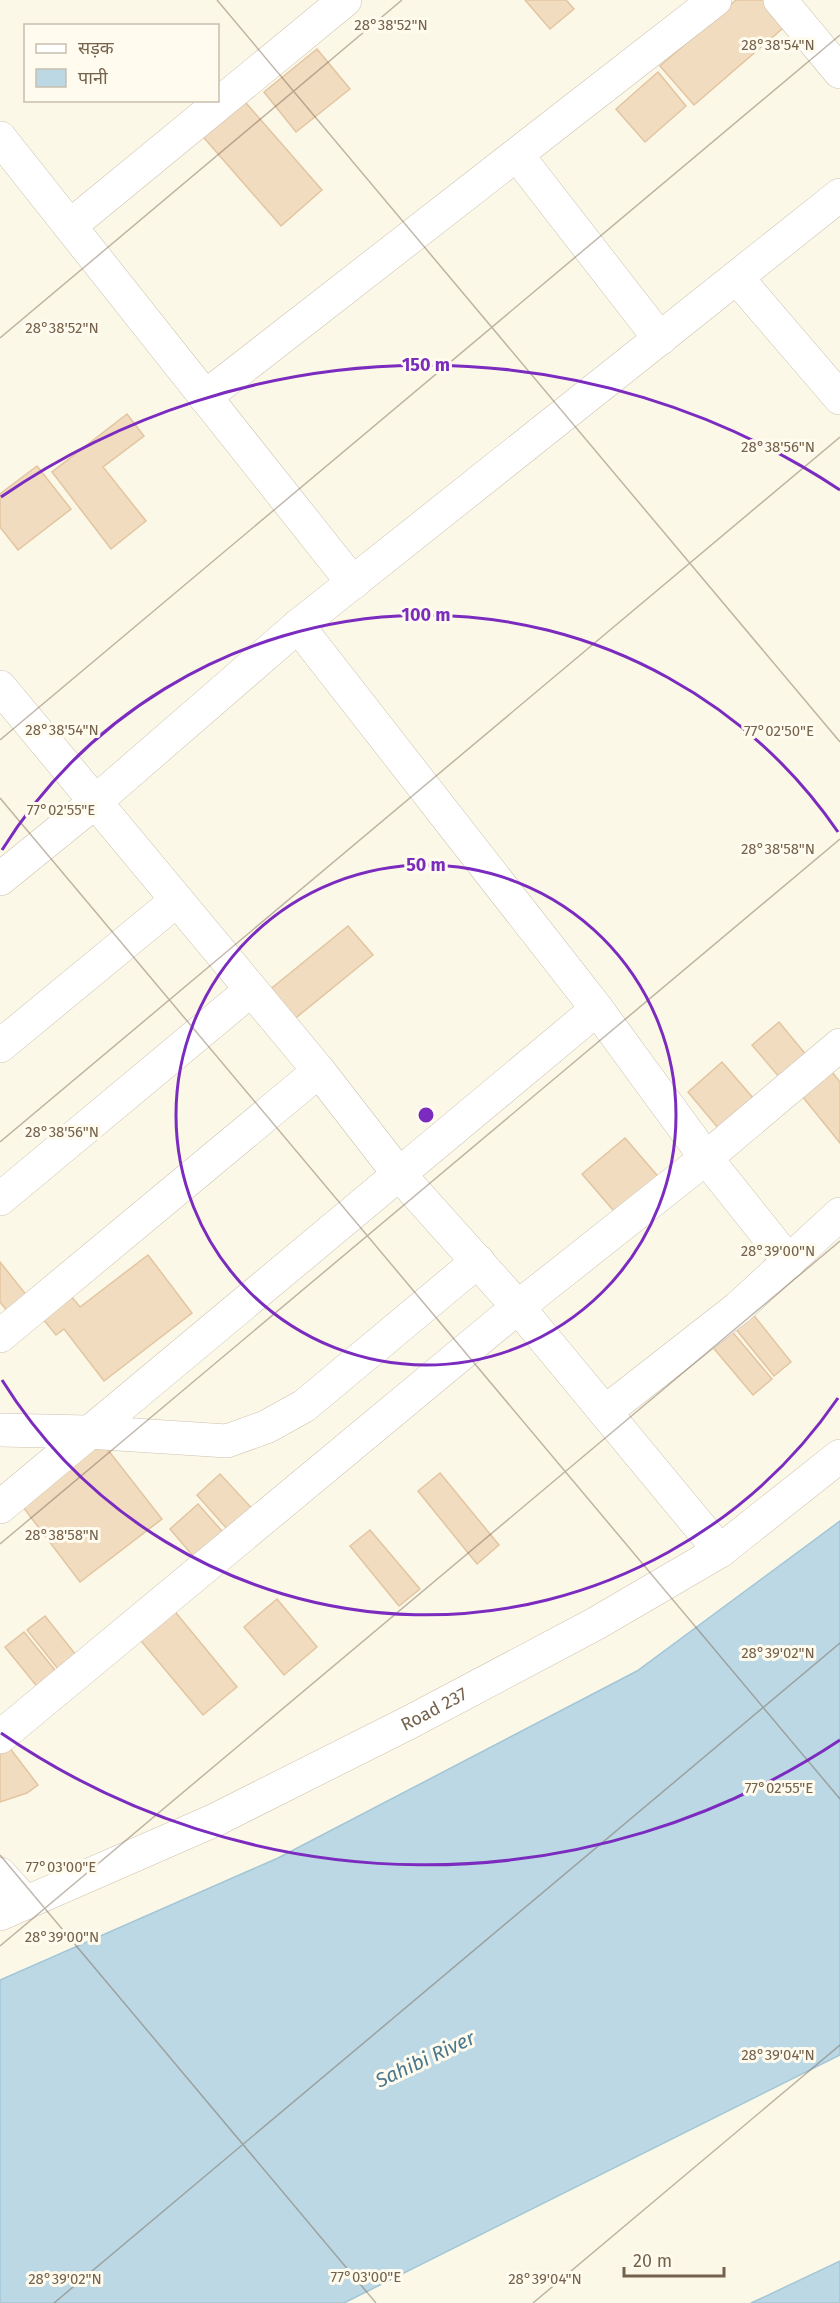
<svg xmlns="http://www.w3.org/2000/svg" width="840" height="2303" font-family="'Fira Sans','Noto Sans Devanagari',sans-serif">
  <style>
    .water { fill: #bcd8e5; stroke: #a2c6d7; stroke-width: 1.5 }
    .building { fill: #f1dcc0; stroke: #e3c5a0; stroke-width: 1.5 }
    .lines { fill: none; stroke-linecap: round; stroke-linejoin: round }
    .street-casing { stroke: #cec1ae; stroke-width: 34 }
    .secondary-casing { stroke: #d1c2ab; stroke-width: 34 }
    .street { stroke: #fff; stroke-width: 33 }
    .secondary { stroke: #fff; stroke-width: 33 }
    .ticks { fill: none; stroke: #75624c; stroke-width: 1.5; stroke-opacity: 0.45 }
    .ring { fill: none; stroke: #7b2cbf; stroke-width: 3 }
    .labels { text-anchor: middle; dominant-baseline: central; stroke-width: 6; stroke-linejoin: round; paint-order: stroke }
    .street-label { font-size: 18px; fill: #75624c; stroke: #fffbee }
    .water-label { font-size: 20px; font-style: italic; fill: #49788f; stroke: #fffbee }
    .ticks-label { font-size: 15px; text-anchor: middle; fill: #75624c; stroke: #fffbee; stroke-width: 6; stroke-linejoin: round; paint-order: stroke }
    .centre { fill: #7b2cbf; stroke: #fffbee; stroke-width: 3 }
    .ring-label { font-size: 18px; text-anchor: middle; font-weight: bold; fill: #7b2cbf; stroke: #fffbee; stroke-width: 6; stroke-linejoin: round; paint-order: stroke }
  </style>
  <rect width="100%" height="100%" fill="#fcf8e8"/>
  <g class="water">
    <path d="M840,1521V2055L344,2303H0V1980L278,1858L637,1671Z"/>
    <path d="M840,2261V2303H751L762,2298Z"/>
  </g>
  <g class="building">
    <path d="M525,0H566L574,9L550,29Z"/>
    <path d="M736,0H768L789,23L694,105L660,66Z"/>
    <path d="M317,49L350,89L296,132L264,92Z"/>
    <path d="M658,72L686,106L645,142L616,109Z"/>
    <path d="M239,95L322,190L281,226L198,131Z"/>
    <path d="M127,414L144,436L103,467L146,521L111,549L52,472Z"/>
    <path d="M37,466L71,509L18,550L0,527V494Z"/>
    <path d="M348,926L373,955L292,1021L268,991Z"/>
    <path d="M779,1022L807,1056L780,1078L752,1045Z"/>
    <path d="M722,1062L754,1099L719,1129L688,1092Z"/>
    <path d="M828,1067L840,1082V1143L798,1091Z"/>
    <path d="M625,1138L662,1181L619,1217L582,1174Z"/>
    <path d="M148,1255L192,1313L104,1381L64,1329L56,1335L38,1313L67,1291L80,1307Z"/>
    <path d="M0,1262L28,1297L8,1312L0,1302Z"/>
    <path d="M748,1308L791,1362L774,1376L730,1322Z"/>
    <path d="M724,1322L772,1379L753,1395L705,1338Z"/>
    <path d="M101,1441L162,1519L80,1582L20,1503Z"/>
    <path d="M440,1473L499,1545L477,1564L418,1491Z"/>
    <path d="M220,1474L259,1516L235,1538L197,1495Z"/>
    <path d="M198,1504L229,1539L200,1564L170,1529Z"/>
    <path d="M370,1530L420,1589L399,1606L350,1546Z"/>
    <path d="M277,1599L317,1647L284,1675L244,1627Z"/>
    <path d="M172,1608L237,1687L203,1715L137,1636Z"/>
    <path d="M45,1616L80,1660L62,1674L27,1630Z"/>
    <path d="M24,1632L63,1680L44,1695L5,1647Z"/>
    <path d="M9,1747L38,1785L27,1793L0,1802V1754Z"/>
  </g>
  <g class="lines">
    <defs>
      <g id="street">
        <path d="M780,0L840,72"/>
        <path d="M0,138L353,583"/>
        <path d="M517,155L660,339"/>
        <path d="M70,226L345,0"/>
        <path d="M737,278L840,398"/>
        <path d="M205,397L715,0"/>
        <path d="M298,626L597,1009L706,1158L789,1262"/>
        <path d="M0,687L319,1071L398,1173L518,1307L720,1551"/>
        <path d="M0,879L95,802L298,626L840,195"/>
        <path d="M0,1046L177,900"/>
        <path d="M0,1199L251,990"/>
        <path d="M0,1336L319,1071"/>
        <path d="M605,1412L738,1308L840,1214"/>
        <path d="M0,1430L88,1432L227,1441L266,1427L304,1406L478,1261"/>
        <path d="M0,1507L597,1009"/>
        <path d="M0,1737L518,1307L706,1158L840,1045"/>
        <path d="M0,1874L26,1903"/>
      </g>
      <g id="secondary">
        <path id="s1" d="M0,1914L215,1820L412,1721L595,1624L720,1551L840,1456"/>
      </g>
    </defs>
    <use href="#street" class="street-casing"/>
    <use href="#secondary" class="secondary-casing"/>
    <use href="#street" class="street"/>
    <use href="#secondary" class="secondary"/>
  </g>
  <path class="ticks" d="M217,0L840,742M0,338L402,0M0,740L840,35M0,798L840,1799M0,1142L840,437M0,1544L840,839M0,1855L376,2303M0,1946L840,1241M54,2303L840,1643M533,2303L840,2045"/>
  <g class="ring">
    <circle cx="426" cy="1115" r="250"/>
    <path d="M838 1398A500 500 0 0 1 2 1380M2 850A500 500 0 0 1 838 832"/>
    <path d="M840 1740A750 750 0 0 1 1 1733M1 497A750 750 0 0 1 840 490"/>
  </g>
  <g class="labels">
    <g class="street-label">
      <text stroke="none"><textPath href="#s1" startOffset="480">Road 237</textPath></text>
    </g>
    <g class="water-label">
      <text transform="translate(425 2059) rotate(-25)">Sahibi River</text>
    </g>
  </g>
  <g class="ticks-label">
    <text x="391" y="30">28°38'52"N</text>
    <text x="778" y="50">28°38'54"N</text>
    <text x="62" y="333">28°38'52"N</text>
    <text x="778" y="452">28°38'56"N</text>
    <text x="62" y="735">28°38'54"N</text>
    <text x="779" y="736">77°02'50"E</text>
    <text x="61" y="815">77°02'55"E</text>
    <text x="778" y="854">28°38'58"N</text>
    <text x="62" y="1137">28°38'56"N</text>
    <text x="778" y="1256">28°39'00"N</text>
    <text x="62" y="1540">28°38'58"N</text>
    <text x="778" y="1658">28°39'02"N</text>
    <text x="779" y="1793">77°02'55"E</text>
    <text x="61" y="1872">77°03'00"E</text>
    <text x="62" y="1942">28°39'00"N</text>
    <text x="778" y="2060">28°39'04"N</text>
    <text x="366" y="2282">77°03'00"E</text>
    <text x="65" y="2284">28°39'02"N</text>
    <text x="545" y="2284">28°39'04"N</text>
  </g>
  <circle cx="426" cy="1115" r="9" class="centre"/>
  <g class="ring-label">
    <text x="426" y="371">150 m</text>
    <text x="426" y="621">100 m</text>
    <text x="426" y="871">50 m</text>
  </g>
  <rect x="24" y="24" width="195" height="78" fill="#fffbee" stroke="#c8bead" stroke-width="1.5"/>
  <rect x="36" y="44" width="30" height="9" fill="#ffffff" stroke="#c8bead" stroke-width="1.5"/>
  <text x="78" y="54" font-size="18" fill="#75624c">सड़क</text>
  <rect x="36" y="69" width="30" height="18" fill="#bcd8e5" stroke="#c8bead" stroke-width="1.5"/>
  <text x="78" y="84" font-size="18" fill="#75624c">पानी</text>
  <path d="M624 2267v9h100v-9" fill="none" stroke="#75624c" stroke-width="3"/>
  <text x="633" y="2267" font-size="18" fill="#75624c" stroke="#fffbee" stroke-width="4.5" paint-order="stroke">20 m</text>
</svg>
